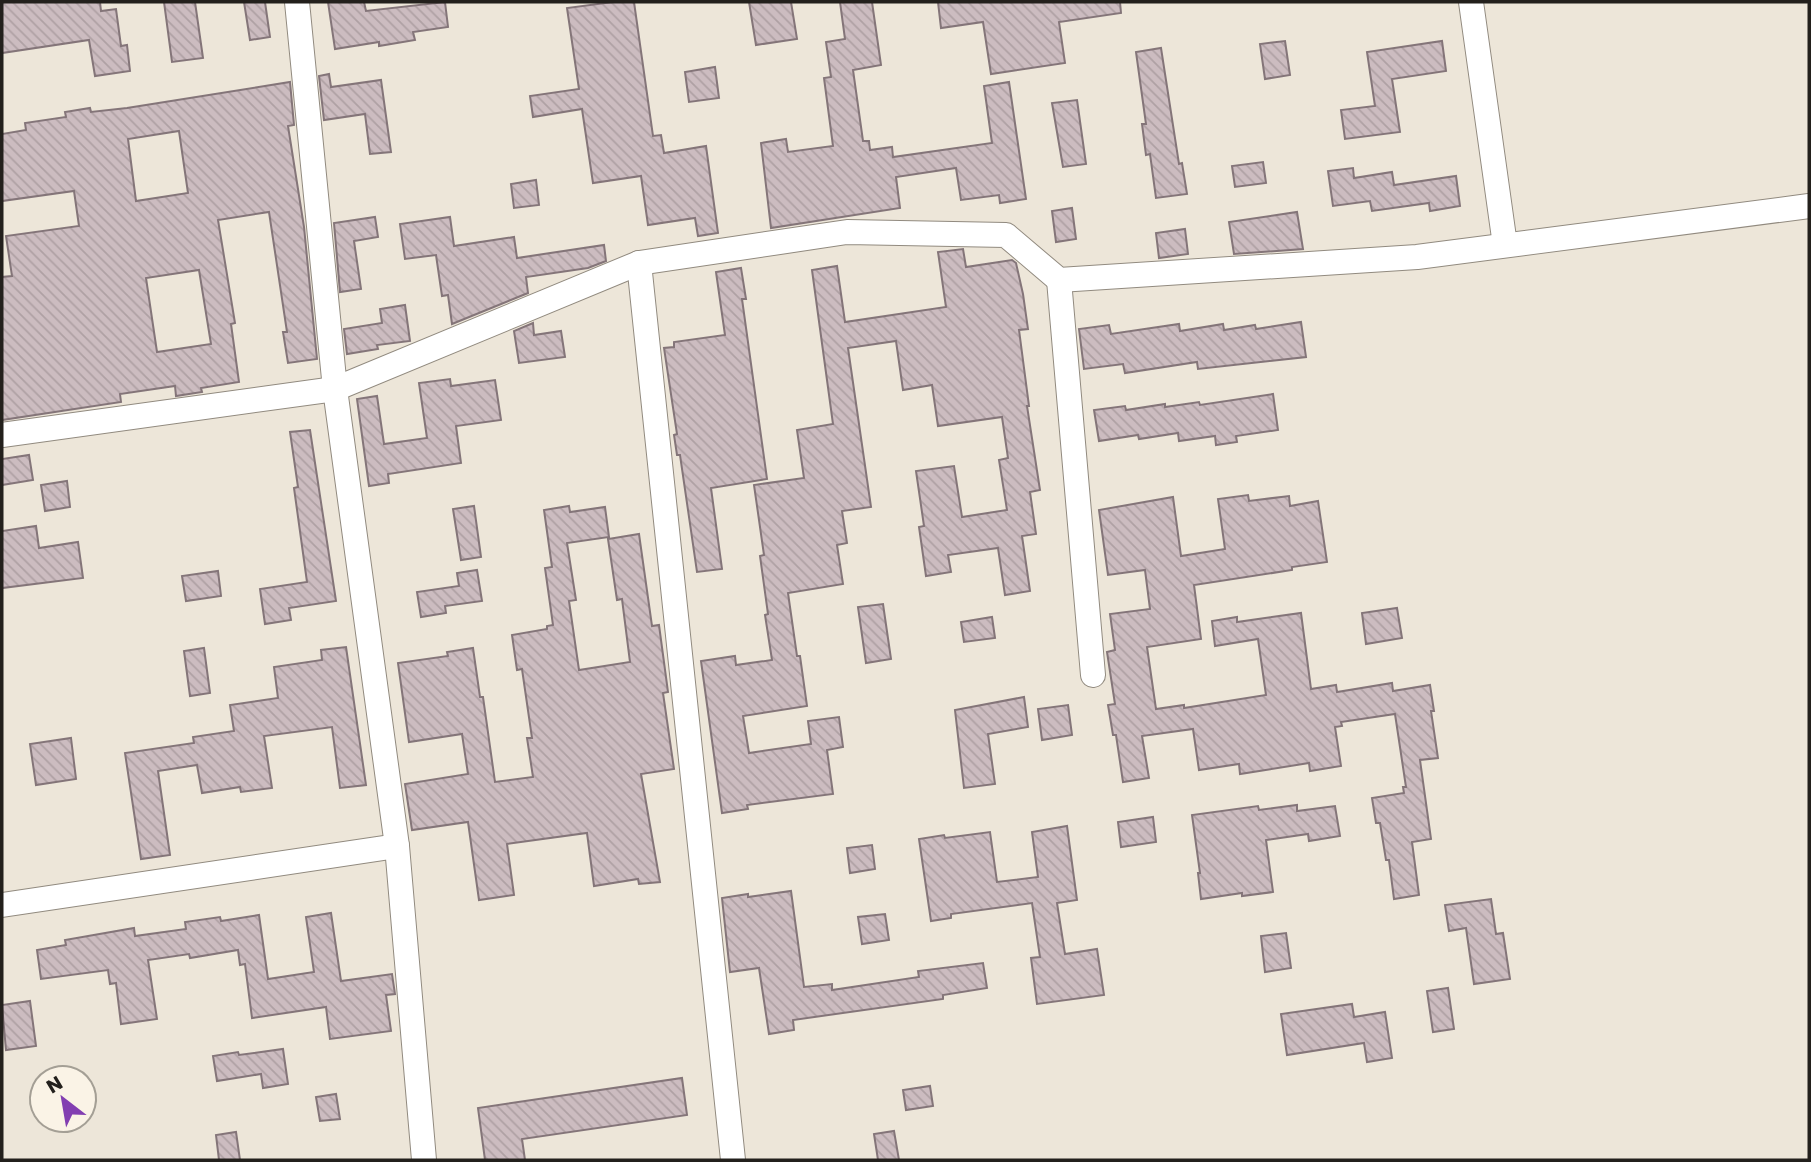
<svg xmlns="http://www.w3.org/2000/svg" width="1811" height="1162" font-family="Poppins,sans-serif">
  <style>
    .building { fill: url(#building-back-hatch); stroke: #847579; stroke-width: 2; fill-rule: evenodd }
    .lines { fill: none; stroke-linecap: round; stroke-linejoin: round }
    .minor-casing { stroke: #918a7f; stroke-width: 26 }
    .minor { stroke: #fff; stroke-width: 24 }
  </style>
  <defs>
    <pattern id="building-back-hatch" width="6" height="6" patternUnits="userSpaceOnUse" patternTransform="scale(1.75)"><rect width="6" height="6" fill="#ccbcc0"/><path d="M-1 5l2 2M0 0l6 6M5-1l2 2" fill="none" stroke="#afa1a4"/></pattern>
  </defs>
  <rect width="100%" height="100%" fill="#ede6d9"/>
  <g class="building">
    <path d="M2,2H100L101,11L116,9L121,46L127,45L130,71L95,76L89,40L2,53Z"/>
    <path d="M164,2H195L203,58L172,62Z"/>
    <path d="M244,2H265L270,37L250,40Z"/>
    <path d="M328,2H364L366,11L445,2L448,27L413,32L415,40L379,46V42L335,49Z"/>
    <path d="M613,2H634L653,136L661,135L664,153L706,146L718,233L698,236L695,218L648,225L641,176L593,183L582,109L533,117L530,96L579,89L567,8Z"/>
    <path d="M749,2H791L797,39L756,45Z"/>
    <path d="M840,2H872L881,65L853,70L863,141H869L870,150L892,147L893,157L992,143L984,86L1009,82L1026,199L1000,203L999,195L961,200L956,168L896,177L900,208L771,228L761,143L786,139L788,152L833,146L824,78L831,77L826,42L845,39Z"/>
    <path d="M938,2H1120L1121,13L1059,22L1065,63L991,74L983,22L941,28Z"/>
    <path d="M1285,41L1290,75L1265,79L1260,44Z"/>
    <path d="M1442,41L1446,71L1392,79L1400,132L1345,139L1341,110L1375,106L1367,52Z"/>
    <path d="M1161,48L1179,164L1182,163L1187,194L1156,198L1150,154L1146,155L1142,124H1146L1136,52Z"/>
    <path d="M715,67L719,98L689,102L685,72Z"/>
    <path d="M329,74L331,87L381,80L391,152L370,154L365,114L324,120L319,76Z"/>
    <path d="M290,82L294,125L288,126L304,227L317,359L288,363L283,332H287L269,212L218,220L235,323L231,324L239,382L201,388L202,392L176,396L175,386L120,394L121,402L2,420V277L12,276L6,236L79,226L74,191L2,201V134L26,130L25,123L66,117L65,112L90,108L91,112L127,108ZM179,131L188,193L136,201L128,139ZM199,270L211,344L157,352L146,278Z"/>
    <path d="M1077,100L1086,164L1063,167L1052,103Z"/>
    <path d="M1263,162L1266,183L1235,187L1232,166Z"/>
    <path d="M1353,168L1354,178L1392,172L1394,185L1456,176L1460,206L1430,211L1429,203L1372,211L1370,201L1333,206L1328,171Z"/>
    <path d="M536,180L539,205L514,208L511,184Z"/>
    <path d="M1072,208L1076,239L1056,242L1052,211Z"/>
    <path d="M1297,212L1303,249L1234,254L1229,222Z"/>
    <path d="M375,217L378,237L354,241L361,289L340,292L334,223Z"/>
    <path d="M450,217L454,246L514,237L517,258L604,245L606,261L588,268L526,277L528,293L452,324L448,295L442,296L436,255L405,259L400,224Z"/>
    <path d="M1185,229L1188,254L1159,258L1156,233Z"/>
    <path d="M963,249L966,267L1012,260L1016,263L1023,294L1028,329L1019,330L1029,406H1027L1040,490L1030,492L1036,534L1022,536L1030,591L1005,595L998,548L948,555L951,572L926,576L919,527L924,526L916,471L954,466L962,517L1007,510L999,460L1008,458L1002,417L938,426L932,385L903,390L896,341L848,348L871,507L842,511L847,543L837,545L843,584L788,593L797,656H800L807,706L743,716L749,753L811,744L808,721L839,717L843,747L827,750L833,794L747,805L748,809L722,813L701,661L735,656L736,665L772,660L765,615L768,614L760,556L764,555L754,485L804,478L797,430L833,424L812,270L837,266L845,322L946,307L938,252Z"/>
    <path d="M741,268L746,299H742L767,479L711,488L722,569L697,572L680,455H677L674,435L677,434L664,348L674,347V342L725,335L716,272Z"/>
    <path d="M405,305L410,341L377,345L378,349L347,354L344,329L382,323L380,309Z"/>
    <path d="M1301,322L1306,357L1198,369L1197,362L1125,373L1123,364L1084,369L1079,329L1109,325L1111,334L1179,324L1180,331L1223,324L1224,330L1255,325L1256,329Z"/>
    <path d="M533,323L534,335L561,331L565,357L519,363L514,331Z"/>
    <path d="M450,379L451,386L495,380L501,420L456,426L461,463L388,474L389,483L369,486L357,399L377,396L384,444L427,438L419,383Z"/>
    <path d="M1273,394L1278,430L1236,436L1237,442L1216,445L1215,436L1179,441L1178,433L1139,439L1138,435L1099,441L1094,410L1125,406L1126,410L1165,404V407L1199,402L1200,405Z"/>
    <path d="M310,430L336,601L289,608L291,620L265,624L260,589L307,582L294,488L298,487L290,432Z"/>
    <path d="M29,455L33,480L2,485V459Z"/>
    <path d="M67,481L70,507L45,511L41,485Z"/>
    <path d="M1248,495L1249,501L1289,496L1290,506L1318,501L1327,562L1292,567V570L1194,585L1201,639L1147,647L1156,709L1184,705V708L1266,695L1258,639L1215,646L1212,621L1237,617V622L1301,613L1311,689L1336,685L1337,692L1392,683L1393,691L1430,685L1434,711H1431L1438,758L1420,760L1431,839L1412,842L1419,895L1394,899L1389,860H1386L1380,823H1376L1372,798L1404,793L1403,787H1406L1395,714L1341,722L1342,726L1335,727L1341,766L1310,771L1309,763L1240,774L1239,764L1199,770L1193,729L1142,736L1149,778L1123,782L1116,735H1113L1108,705L1115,704L1107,652L1115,650L1110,614L1150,609L1145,570L1108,575L1099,510L1173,497L1181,556L1225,549L1218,499Z"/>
    <path d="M474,506L481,557L461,560L453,509Z"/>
    <path d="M569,506L570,512L605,507L609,537L567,543L576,600L569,601L579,670L630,662L622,599L617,600L608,539L639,534L652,626L659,625L668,692L663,693L674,769L641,774L660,882L639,884L638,879L594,886L587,833L507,844L514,895L479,900L468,822L412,830L405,784L468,774L462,734L409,742L398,663L448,656L447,652L473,648L480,697H483L495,782L533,777L527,738H532L522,669L517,670L512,635L547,629V626L553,625L545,568L552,567L544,510Z"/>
    <path d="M36,526L39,548L78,542L83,578L2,588V531Z"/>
    <path d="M477,570L482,601L445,606L446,613L421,617L417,592L459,586L457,573Z"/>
    <path d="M218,571L221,596L186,601L182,576Z"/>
    <path d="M883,604L891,659L866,663L858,607Z"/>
    <path d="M1397,608L1402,638L1366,644L1362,613Z"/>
    <path d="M992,617L995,638L964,642L961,622Z"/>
    <path d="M346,647L366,785L340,788L332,727L264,736L272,788L241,792L240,787L202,793L197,765L158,771L170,855L141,859L125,753L194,743L193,737L234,731L230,705L278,698L274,667L322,660L321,650Z"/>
    <path d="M204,648L210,693L190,696L184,651Z"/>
    <path d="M1024,697L1028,727L988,734L995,784L964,788L955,710Z"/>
    <path d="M1068,705L1072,735L1042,740L1038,709Z"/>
    <path d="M71,738L76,779L36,785L30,744Z"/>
    <path d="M1297,805V811L1335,806L1340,836L1309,841L1308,834L1266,840L1273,892L1242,896V893L1201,899L1198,873H1200L1192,815L1258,806L1259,810Z"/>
    <path d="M1153,817L1156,842L1121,847L1118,822Z"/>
    <path d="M1067,826L1077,900L1057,903L1065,954L1097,949L1104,995L1037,1004L1031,958L1040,957L1032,903L951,914V918L931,921L919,839L944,835L945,838L990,832L997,882L1038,877L1032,832Z"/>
    <path d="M872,845L875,869L850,873L847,848Z"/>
    <path d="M791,891L804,987L832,984V990L919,977L918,971L983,963L987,988L943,995V999L793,1020L794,1030L769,1034L759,968L730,972L722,898L748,894V897Z"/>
    <path d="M1491,899L1496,934L1503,933L1510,979L1474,984L1466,928L1449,931L1445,905Z"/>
    <path d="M331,913L341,981L392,974L395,994L386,995L391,1031L330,1039L326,1007L252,1018L245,964L240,965L238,950L190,958L189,954L148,960L157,1019L121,1024L116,983L110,984L108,970L41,979L37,950L66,945L65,940L134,928L135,936L186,929L185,922L220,917L221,921L259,915L268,979L314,972L306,917Z"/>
    <path d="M885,914L889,940L862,944L858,917Z"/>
    <path d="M1286,933L1291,968L1265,972L1261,936Z"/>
    <path d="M1448,988L1454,1029L1433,1032L1427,991Z"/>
    <path d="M30,1001L36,1046L6,1050L2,1005Z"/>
    <path d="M1352,1004L1354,1017L1385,1012L1392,1058L1367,1062L1364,1043L1287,1055L1281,1014Z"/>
    <path d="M283,1049L288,1084L263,1088L261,1074L217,1081L213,1056L238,1052L239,1055Z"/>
    <path d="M682,1078L687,1115L522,1139L525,1160H485L478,1108Z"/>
    <path d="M930,1086L933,1106L906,1110L903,1090Z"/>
    <path d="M336,1094L340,1119L320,1121L316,1097Z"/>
    <path d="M894,1131L899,1160H878L874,1134Z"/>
    <path d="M236,1132L240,1160H219L216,1135Z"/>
  </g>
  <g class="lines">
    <defs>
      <g id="minor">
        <path d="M297,2L335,389L397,846L424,1160"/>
        <path d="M1471,2L1505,245"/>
        <path d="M639,263L733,1160"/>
        <path d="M1059,280L1093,675"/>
        <path d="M2,435L335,389L639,263L847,232L1006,235L1059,280L1417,257L1809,206"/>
        <path d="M2,905L397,846"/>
      </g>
    </defs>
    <use href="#minor" class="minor-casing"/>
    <use href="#minor" class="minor"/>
  </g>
  <rect width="1811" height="1162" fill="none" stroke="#23201c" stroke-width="7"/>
  <g transform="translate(63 1099) rotate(329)"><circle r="33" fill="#faf3e6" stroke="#a49f95" stroke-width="2"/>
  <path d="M0-5L12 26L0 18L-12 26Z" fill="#823eb1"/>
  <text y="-10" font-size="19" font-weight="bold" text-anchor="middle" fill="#23201c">N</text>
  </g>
</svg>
